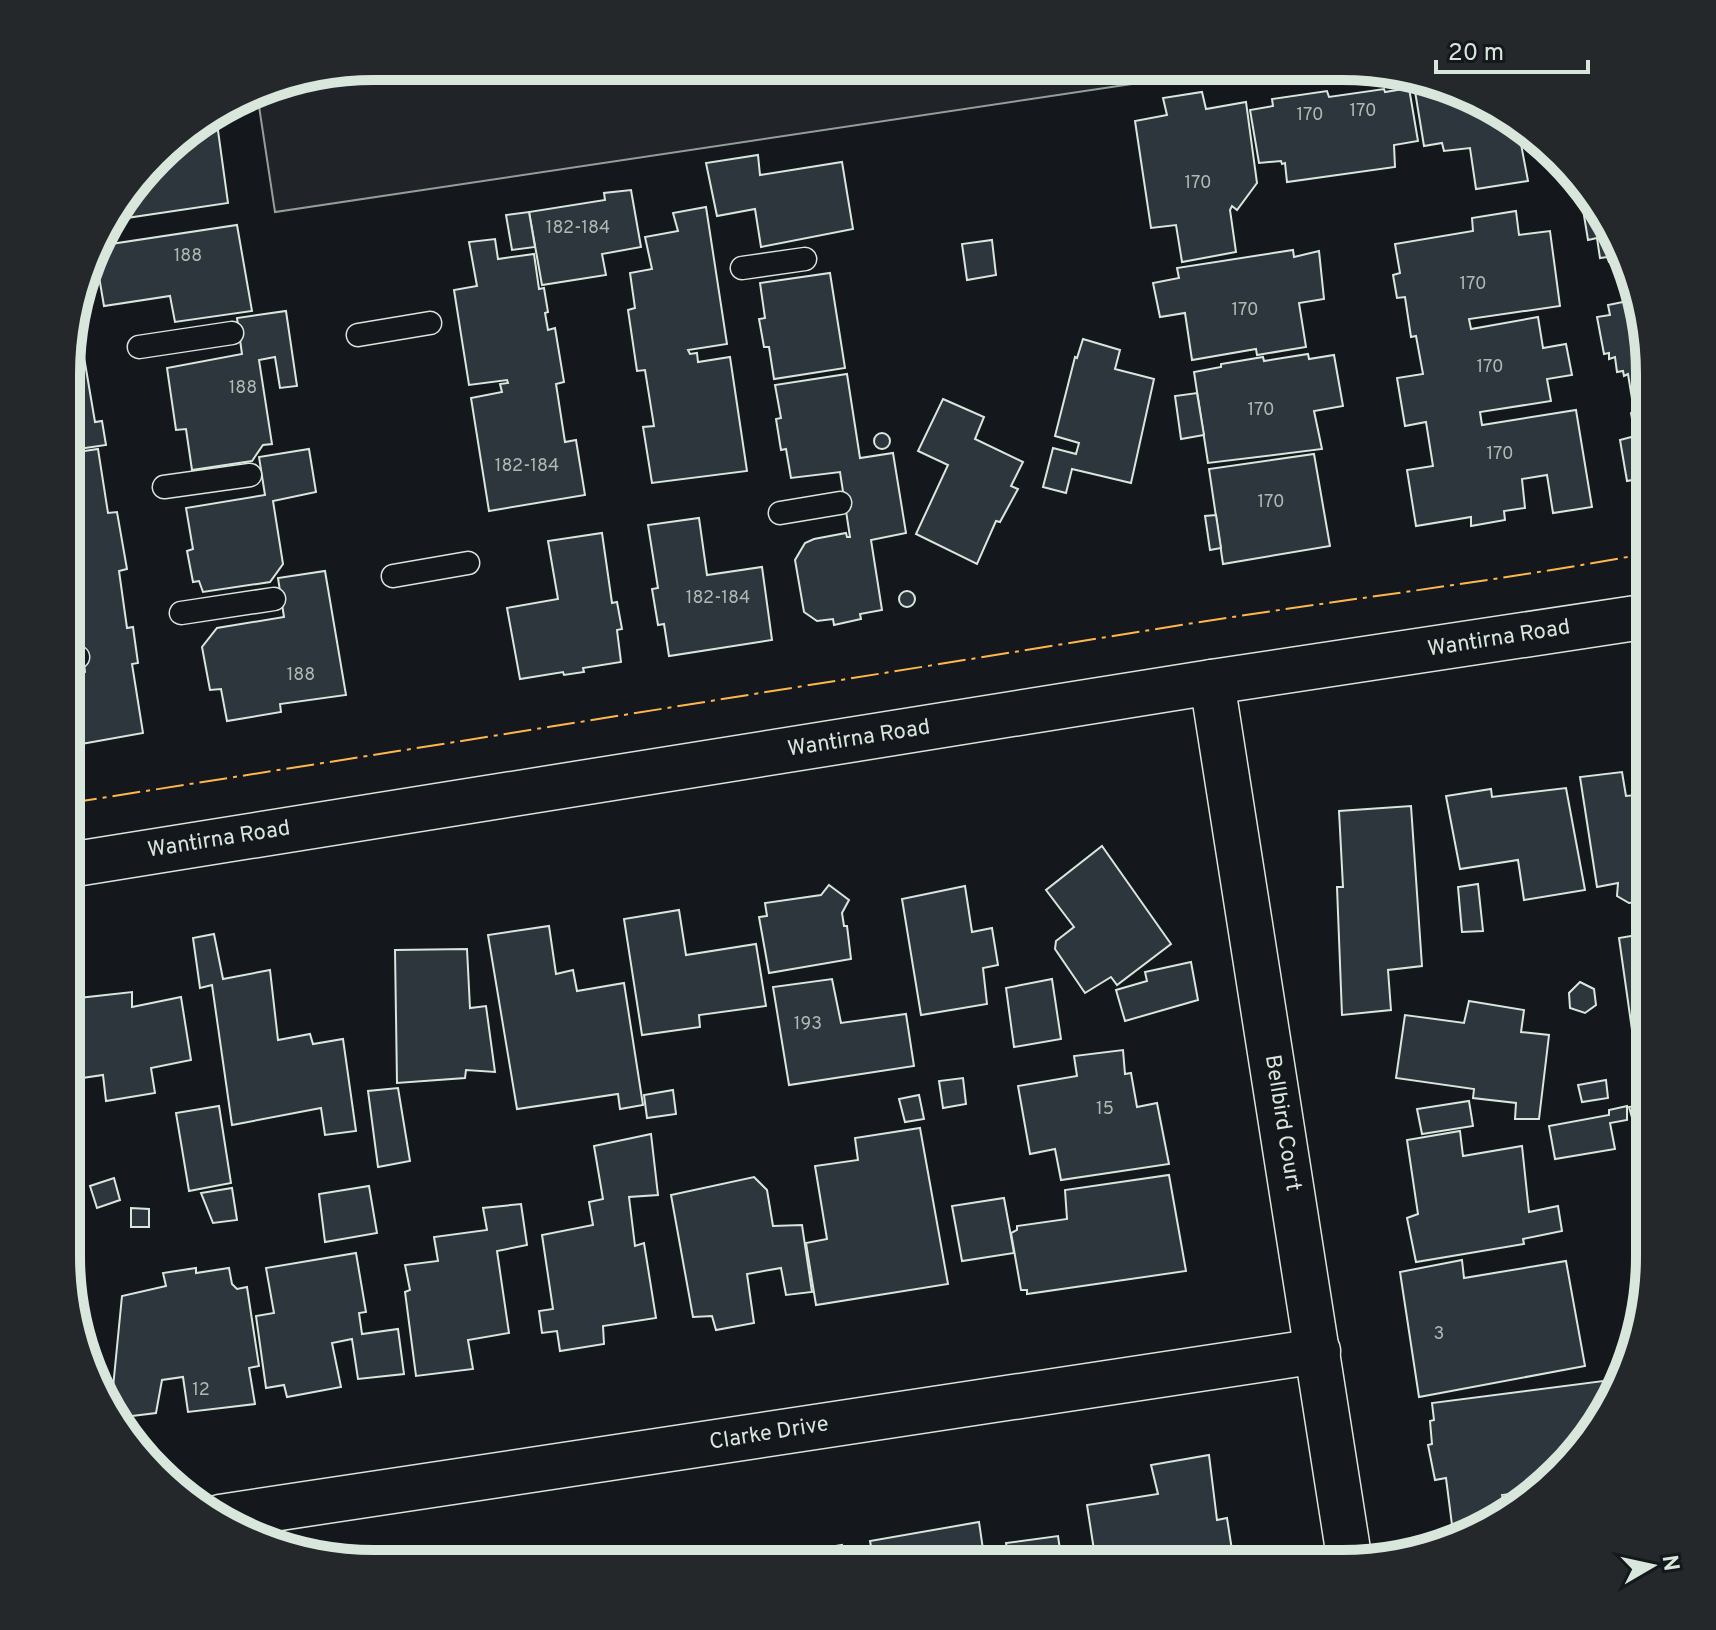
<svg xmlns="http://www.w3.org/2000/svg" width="1716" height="1630" font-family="Overpass,sans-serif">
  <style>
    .green { fill: #202428; stroke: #939e99; stroke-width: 2 }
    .building { fill: #2c363c; stroke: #d8e6dc; stroke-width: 2 }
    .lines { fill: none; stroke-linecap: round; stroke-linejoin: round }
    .lane-casing { stroke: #d8e6dc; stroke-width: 25 }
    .street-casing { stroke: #d8e6dc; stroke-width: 47 }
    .primary-casing { stroke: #d8e6dc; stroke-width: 47 }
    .lane { stroke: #14181c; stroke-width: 22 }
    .street { stroke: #14181c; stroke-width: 44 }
    .primary { stroke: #14181c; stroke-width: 44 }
    .power { stroke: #ffb74d; stroke-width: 2; stroke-dasharray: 28 6 4 6; stroke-linecap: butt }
    .labels { text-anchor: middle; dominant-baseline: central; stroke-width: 6; stroke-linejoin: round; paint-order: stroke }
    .number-label { font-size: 18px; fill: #adbab4 }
    .street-label { font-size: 22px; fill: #d8e6dc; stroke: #14181c }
    .rim { fill: none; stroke: #d8e6dc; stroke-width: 10 }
  </style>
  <rect width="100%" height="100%" fill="#14181c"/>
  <path class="green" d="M374,66L1239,68L275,212L257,93L275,83Z"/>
  <g class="building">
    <path d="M1413,79L1496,107L1528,136L1520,139L1528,181L1476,189L1470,148L1444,151L1442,143L1424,146Z"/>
    <path d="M1409,88L1418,141L1394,145L1395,167L1287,182L1285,163L1282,164L1281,161L1259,163L1250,110L1273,106L1272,99L1327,91L1329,97L1384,89L1385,92Z"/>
    <path d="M1202,92L1206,109L1246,102L1257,183L1237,210L1232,206L1230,210L1236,252L1182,262L1176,225L1151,228L1135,121L1167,115L1163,98Z"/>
    <path d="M216,116L228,203L113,220L112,214L171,142Z"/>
    <path d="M758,155L760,175L842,162L853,229L761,247L755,209L717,216L706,163Z"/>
    <path d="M631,190L641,247L602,254L606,275L542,285L529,212L605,200L604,193Z"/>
    <path d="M1595,201L1627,257V259L1609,262L1607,257L1600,258L1597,238L1588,240L1582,203Z"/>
    <path d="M706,207L727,344L688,350L690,354L697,353L698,362L730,357L747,471L652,483L643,427L654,426L645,370L637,371L628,310L635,308L630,273L652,269L645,237L678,231L673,213Z"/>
    <path d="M1516,211L1519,235L1550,231L1560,306L1469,319L1471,329L1538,317L1543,348L1566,344L1572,375L1547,379L1551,401L1480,412L1482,425L1576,410L1592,507L1553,513L1547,475L1522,479L1525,508L1504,511L1505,520L1471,526V517L1416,526L1407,470L1433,466L1426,422L1405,426L1397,378L1423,374L1416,336L1411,337L1405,297L1397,298L1393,275L1400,273L1395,244L1473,231L1472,218Z"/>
    <path d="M529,212L535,247L512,250L506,215Z"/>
    <path d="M237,225L252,311L175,322L170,296L104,306L95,253L98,246Z"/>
    <path d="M495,239L498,259L534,254L539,289L544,288L548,312L545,313L548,330L555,328L564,382L556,384L565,442L576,440L585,495L489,511L471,398L502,392L500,384L508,383L507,380L469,385L454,290L477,286L469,242Z"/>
    <path d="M992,240L996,275L967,280L962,244Z"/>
    <path d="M1293,250L1294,257L1319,251L1324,299L1299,303L1306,347L1257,355L1256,349L1192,360L1185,313L1160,317L1153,283L1179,278L1177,268Z"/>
    <path d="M830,273L845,368L774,379L769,347H764L759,319L765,318L760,283Z"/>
    <path d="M1634,288L1649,354V481V477L1627,481L1620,440L1635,436L1631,413L1634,411L1628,374L1624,376L1623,371L1617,372L1615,357L1609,359V353L1604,354L1597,317L1610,315L1608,305L1628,301L1626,289Z"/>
    <path d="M286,311L297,386L280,388L275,357L259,360L272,444L263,445L252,461L192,470L186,429L176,430L167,368L242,354L237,318Z"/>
    <path d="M1083,339L1120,350L1115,369L1154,379L1131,483L1072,469L1066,493L1043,487L1053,448L1076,454L1079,443L1055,436L1075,357L1077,358Z"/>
    <path d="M1308,354L1309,359L1334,355L1343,406L1314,411L1322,449L1208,463L1194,372L1221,367V364L1263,357L1264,361Z"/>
    <path d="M84,357L95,422L102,421L106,445L71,450L72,359Z"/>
    <path d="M847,374L860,458L893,453L906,533L871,540L882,610L860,614L861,619L834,625L833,619L817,621L804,612L795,560L805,543L814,539L846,533L847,537H850L840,472L791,478L786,449L781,450L776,419L781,418L775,385Z"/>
    <path d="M1197,393L1204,435L1181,439L1175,396Z"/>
    <path d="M943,399L984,417L975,439L1023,462L1011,486L1018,489L1000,522L996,521L977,564L916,534L948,465L918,451Z"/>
    <circle cx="882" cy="441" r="8"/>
    <path d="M98,449L108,513L117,512L127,569L119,571L127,628L133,627L138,663L132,664L143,733L70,746V674L85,672L81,640L70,642L71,453Z"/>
    <path d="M309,449L316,492L273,501L283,564L270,582L203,592L199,581L193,582L187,551L193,549L186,508L265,495L259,457Z"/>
    <path d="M1314,454L1330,546L1223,564L1209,469Z"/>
    <path d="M1216,515L1221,548L1210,550L1205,516Z"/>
    <path d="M699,518L707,575L762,567L772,640L669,656L664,624L658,625L652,589L658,588L648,525Z"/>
    <path d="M602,533L612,603L617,602L622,629L617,630L621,662L583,668L584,672L564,675L563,672L520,679L507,608L558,599L548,541Z"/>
    <path d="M325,571L346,695L280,704L281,712L227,721L221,689L210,690L202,647L217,628L284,617L278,578Z"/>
    <circle cx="907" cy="599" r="8"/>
    <path d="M1622,772L1626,796L1647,794L1649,805V900L1629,903L1617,896L1618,883L1597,887L1580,777Z"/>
    <path d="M1566,788L1585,890L1524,900L1518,860L1460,869L1446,796L1491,789L1492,797Z"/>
    <path d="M1411,806L1422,966L1388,970L1391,1010L1342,1015L1337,887H1343L1339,811Z"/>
    <path d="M1102,846L1171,944L1117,985L1111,977L1085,993L1055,949L1056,941L1074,927L1046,890Z"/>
    <path d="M1478,884L1483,931L1462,932L1458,887Z"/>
    <path d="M829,885L849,900L842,913L844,926H847L851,959L769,973L759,917L767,916L765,903L821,895Z"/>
    <path d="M965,886L972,932L992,928L998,965L983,968L987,1004L921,1015L902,899Z"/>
    <path d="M679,910L686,955L756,944L766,1006L699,1015L700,1027L642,1035L624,919Z"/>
    <path d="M549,926L556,974L573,970L577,991L624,983L643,1105L620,1109L618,1094L517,1109L488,935Z"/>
    <path d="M1649,933V1042L1634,1044L1619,938Z"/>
    <path d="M214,934L223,979L270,970L278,1040L310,1034L313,1044L343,1039L356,1131L325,1135L321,1108L232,1125L212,985L200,988L193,938Z"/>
    <path d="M467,949L470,1008L486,1006L495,1072L466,1070L465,1078L397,1083L395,950Z"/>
    <path d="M1191,962L1198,1000L1125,1021L1116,990L1147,981L1145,972Z"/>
    <path d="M832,979L841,1023L906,1014L914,1066L789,1085L773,987Z"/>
    <path d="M1052,979L1061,1039L1014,1047L1006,988Z"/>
    <path d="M1580,982L1594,989L1596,1005L1585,1013L1570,1008L1569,993Z"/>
    <path d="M132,992V1007L181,997L191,1060L151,1068L155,1093L106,1101L103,1075L82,1078L70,999Z"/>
    <path d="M1469,1001L1524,1010L1521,1032L1549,1035L1539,1119H1515L1516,1103L1473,1098L1474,1089L1396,1078L1405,1015L1464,1023Z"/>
    <path d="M1123,1050L1125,1074L1131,1073L1137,1107L1157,1103L1169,1164L1061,1180L1055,1149L1030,1154L1018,1086L1077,1076L1074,1056Z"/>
    <path d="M963,1078L966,1104L943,1108L939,1081Z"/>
    <path d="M1606,1080L1608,1098L1582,1102L1578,1085Z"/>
    <path d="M398,1088L410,1161L378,1167L368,1091Z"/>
    <path d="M673,1090L676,1114L647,1118L644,1095Z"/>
    <path d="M919,1095L924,1119L905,1122L899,1099Z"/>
    <path d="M1469,1101L1473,1126L1422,1134L1417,1109Z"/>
    <path d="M1649,1104V1119L1633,1121L1629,1107Z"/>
    <path d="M219,1106L231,1183L189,1191L176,1113Z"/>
    <path d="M1627,1106V1120L1610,1123L1615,1149L1555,1159L1549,1126L1609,1115V1110Z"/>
    <path d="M920,1128L948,1284L816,1305L806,1243L827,1239L815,1166L858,1160L855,1138Z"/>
    <path d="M1460,1131L1463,1156L1522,1146L1529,1212L1558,1206L1562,1231L1523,1239L1524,1244L1416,1262L1407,1218L1418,1214L1407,1140Z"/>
    <path d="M651,1134L658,1195L629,1197L635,1246L644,1243L656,1318L603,1326L604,1344L560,1351L557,1331L542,1333L539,1311L553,1309L542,1235L593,1225L589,1202L603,1199L594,1146Z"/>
    <path d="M1169,1175L1186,1271L1027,1294V1290H1021L1011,1233L1017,1230V1226L1067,1219L1065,1190Z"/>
    <path d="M754,1177L767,1190L773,1226L802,1225L812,1292L786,1295L781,1268L747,1274L754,1323L716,1330L712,1316L693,1317L671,1195Z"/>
    <path d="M114,1178L120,1200L97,1208L90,1186Z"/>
    <path d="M369,1186L377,1233L325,1242L319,1194Z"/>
    <path d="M232,1188L237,1220L213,1223L201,1193Z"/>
    <path d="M1004,1198L1014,1253L962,1261L952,1206Z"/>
    <path d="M521,1204L527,1245L497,1251L509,1333L468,1340L473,1369L416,1376L405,1292L410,1290L405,1265L438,1261L434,1237L487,1230L483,1208Z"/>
    <path d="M131,1208L149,1209V1227H131Z"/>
    <path d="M356,1253L366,1312L359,1313L362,1334L398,1329L404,1374L358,1379L352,1339L332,1343L341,1387L287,1397L284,1385L266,1388L256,1316L274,1313L266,1268Z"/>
    <path d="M1462,1260L1464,1278L1566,1261L1585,1366L1419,1397L1400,1272Z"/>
    <path d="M196,1268V1273L229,1268L232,1284L237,1289L247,1287L259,1366L249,1368L255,1404L188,1412L183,1377L162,1380L156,1413L116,1418L111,1408L122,1296L166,1286L163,1273Z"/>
    <path d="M90,1339L91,1351H99L105,1397L82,1355L79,1340Z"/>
    <path d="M1603,1381L1607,1406L1538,1490L1502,1495L1506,1514L1493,1521L1452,1525L1446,1478L1435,1480L1428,1445L1432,1444L1430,1421L1434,1420L1432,1403Z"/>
    <path d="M1209,1455L1217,1520L1227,1518L1232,1550L1146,1563H1096L1087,1505L1158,1494L1151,1465Z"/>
    <path d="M979,1522L985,1563H874L870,1541Z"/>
    <path d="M1058,1536L1062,1563H1009L1006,1543Z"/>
    <path d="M842,1545L845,1563H796L794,1553Z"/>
    <path d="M786,1548L788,1563H731L730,1557Z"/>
  </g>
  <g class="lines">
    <defs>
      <g id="lane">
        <path d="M742,268L805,259"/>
        <path d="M358,335L430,323"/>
        <path d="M139,347L232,333"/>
        <path d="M164,487L250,475"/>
        <path d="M780,513L840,503"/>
        <path d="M393,576L468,563"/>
        <path d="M181,613L274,599"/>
        <path d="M70,658L78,657"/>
      </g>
      <g id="street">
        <path d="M1212,682L1350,1563"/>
        <path d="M220,1517L1318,1351"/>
      </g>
      <path id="primary" d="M69,865L1212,682L1649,616"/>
    </defs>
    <use href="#lane" class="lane-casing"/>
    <use href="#street" class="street-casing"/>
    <use href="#primary" class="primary-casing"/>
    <use href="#lane" class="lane"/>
    <use href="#street" class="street"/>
    <use href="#primary" class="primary"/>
    <path class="power" d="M69,803C440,745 810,685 1181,625C1337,600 1494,582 1649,553"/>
  </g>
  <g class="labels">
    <g class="number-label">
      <text x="1363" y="111">170</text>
      <text x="1310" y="115">170</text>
      <text x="1198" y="183">170</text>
      <text x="578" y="228">182-184</text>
      <text x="188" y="256">188</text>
      <text x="1473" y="284">170</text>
      <text x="1245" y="310">170</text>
      <text x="1490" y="367">170</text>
      <text x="243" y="388">188</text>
      <text x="1261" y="410">170</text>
      <text x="1500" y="454">170</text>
      <text x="527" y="466">182-184</text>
      <text x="1271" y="502">170</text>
      <text x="718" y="598">182-184</text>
      <text x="301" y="675">188</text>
      <text x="808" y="1024">193</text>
      <text x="1105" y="1109">15</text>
      <text x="1439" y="1334">3</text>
      <text x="201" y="1390">12</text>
    </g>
    <g class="street-label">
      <text transform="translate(1499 639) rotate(-9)">Wantirna Road</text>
      <text transform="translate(859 739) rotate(-9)">Wantirna Road</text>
      <text transform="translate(219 840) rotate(-9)">Wantirna Road</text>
      <text transform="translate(1282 1123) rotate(81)">Bellbird Court</text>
      <text transform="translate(769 1434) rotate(-9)">Clarke Drive</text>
    </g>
  </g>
  <path d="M0 0H1716V1630H0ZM374 80H1342A294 294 0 0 1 1636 374V1256A294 294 0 0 1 1342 1550H374A294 294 0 0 1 80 1256V374A294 294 0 0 1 374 80Z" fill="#24282b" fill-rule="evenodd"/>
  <path class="rim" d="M374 80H1342A294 294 0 0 1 1636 374V1256A294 294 0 0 1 1342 1550H374A294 294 0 0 1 80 1256V374A294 294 0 0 1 374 80Z"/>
  <g transform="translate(1652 1566) rotate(81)" stroke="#14181c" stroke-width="6" paint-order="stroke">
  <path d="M0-6L14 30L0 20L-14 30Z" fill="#d8e6dc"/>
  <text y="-12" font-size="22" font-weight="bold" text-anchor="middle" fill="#d8e6dc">N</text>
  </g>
  <path d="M1436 60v12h152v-12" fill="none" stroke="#d8e6dc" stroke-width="4"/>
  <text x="1448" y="60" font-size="24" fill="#d8e6dc" stroke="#14181c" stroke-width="6" paint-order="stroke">20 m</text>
</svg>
